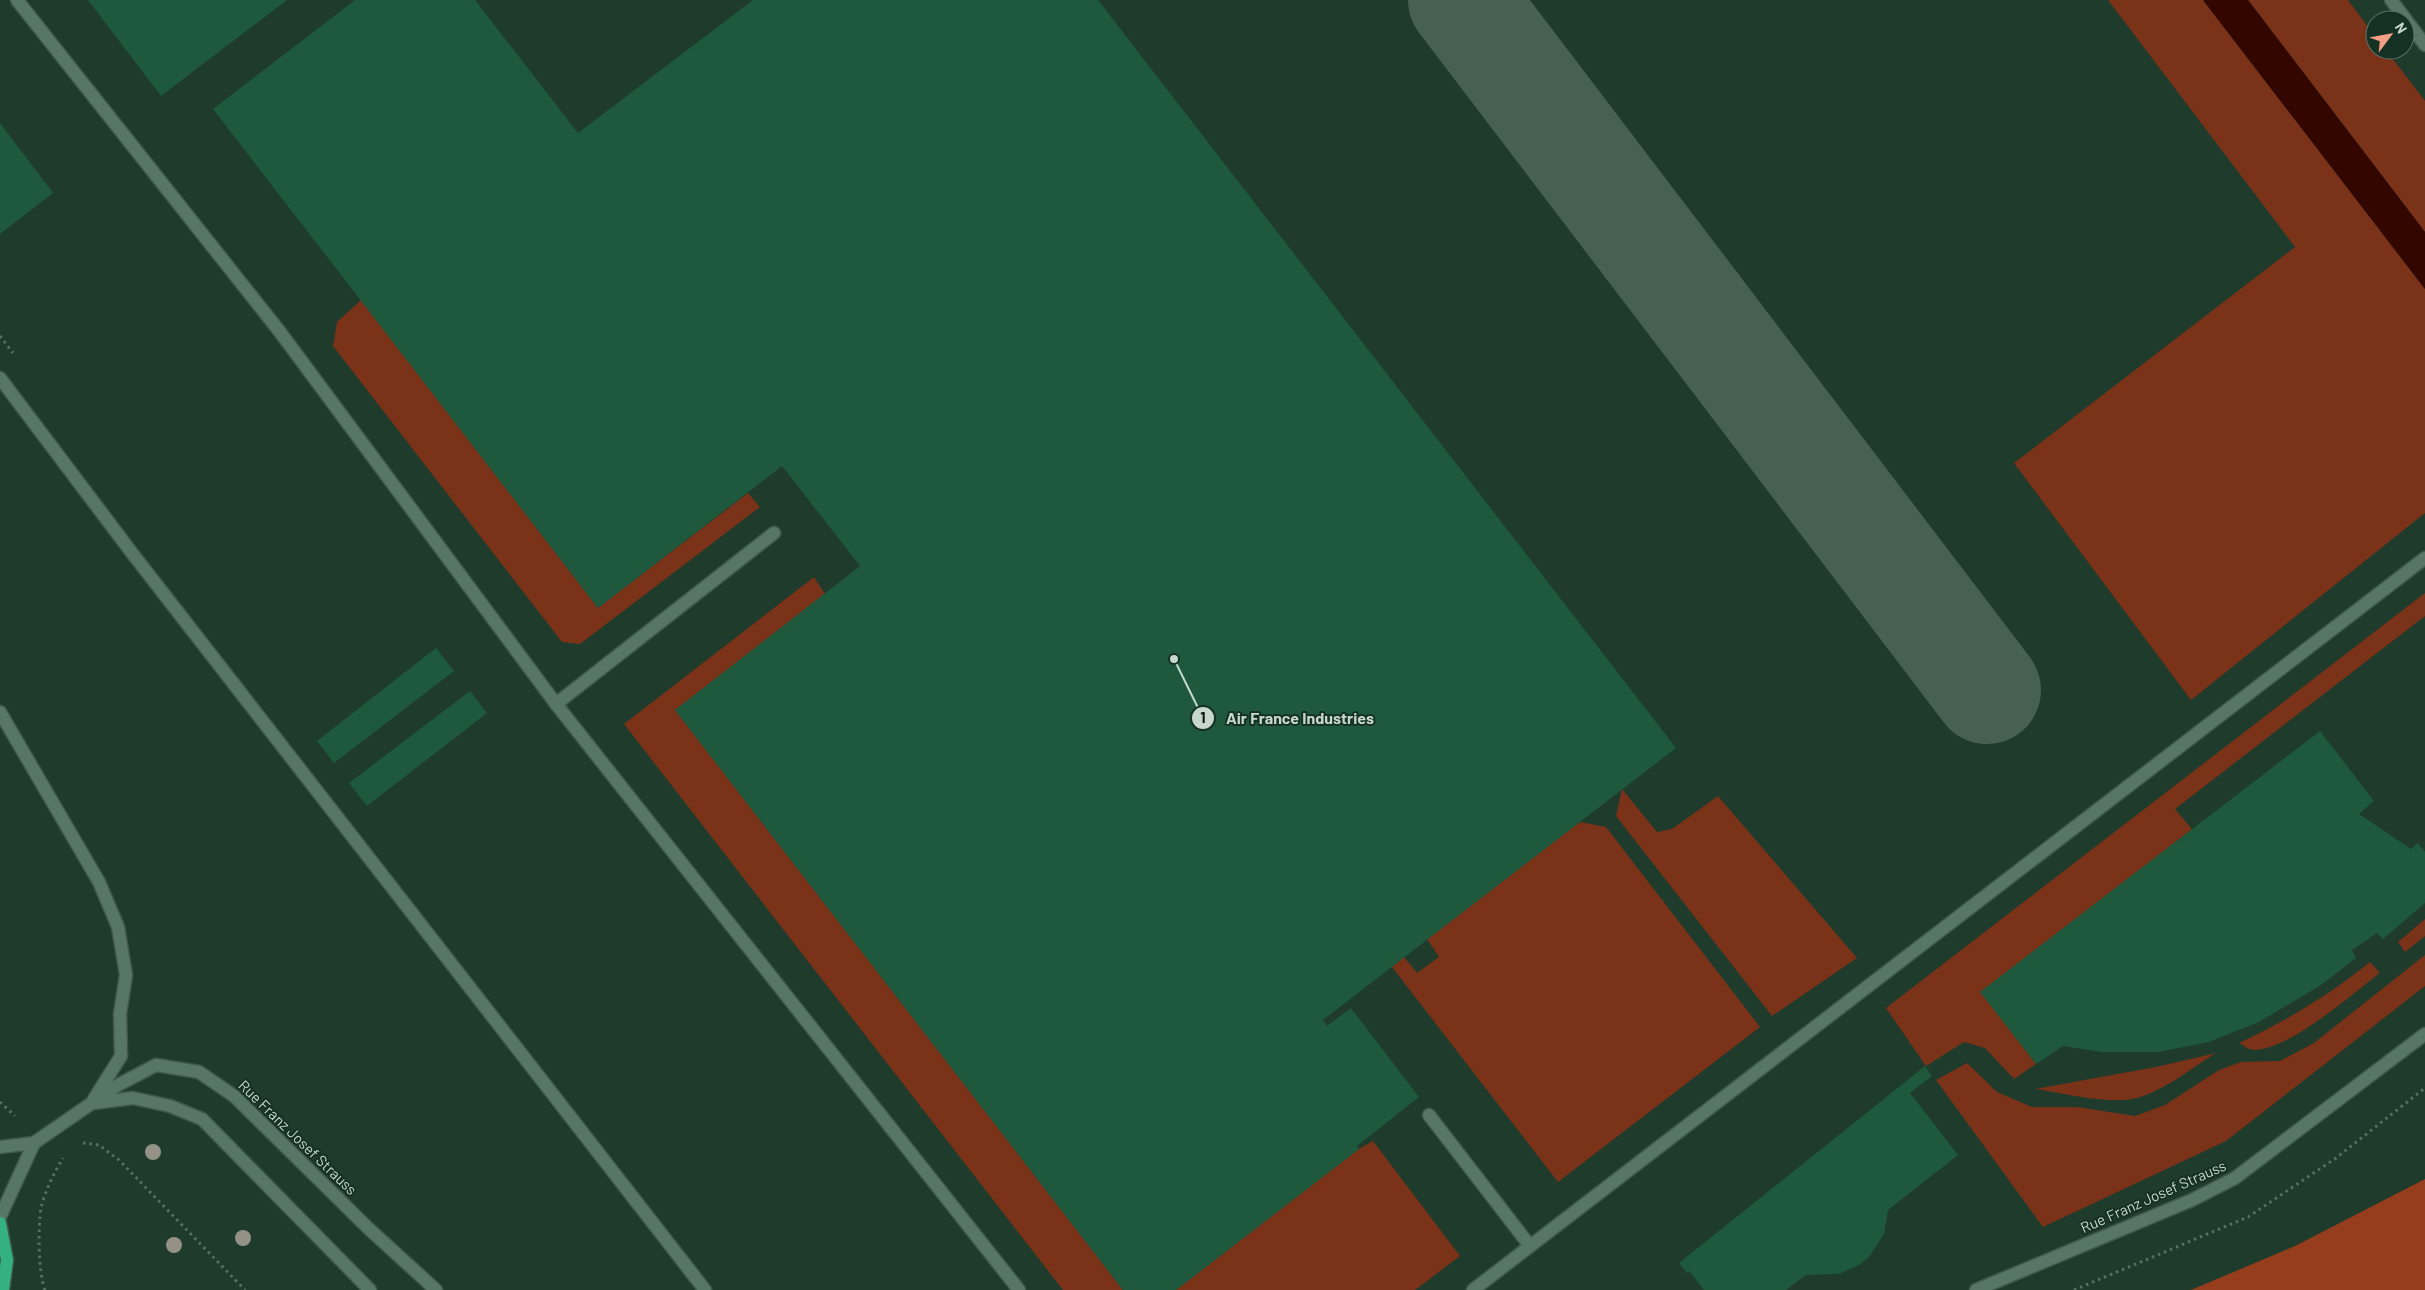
<svg xmlns="http://www.w3.org/2000/svg" width="2425" height="1290" font-family="Barlow,sans-serif">
  <style>
    .green { fill: #7a3218 }
    .forest { fill: #953d1c }
    .water { fill: #330600 }
    .lines { fill: none; stroke-linecap: round; stroke-linejoin: round }
    .taxiway { stroke: #466052; stroke-width: 108 }
    .building { fill: #1e593e }
    .minor-casing { stroke: #3f584c; stroke-width: 15 }
    .major-casing { stroke: #3f584c; stroke-width: 15 }
    .path { stroke: #587063; stroke-width: 3; stroke-dasharray: 2.5 4; stroke-linecap: butt }
    .minor { stroke: #587666; stroke-width: 12 }
    .major { stroke: #33b180; stroke-width: 12 }
    .tree { fill: #949287 }
    .labels { text-anchor: middle; dominant-baseline: central; stroke-width: 4; stroke-linejoin: round; paint-order: stroke }
    .street-label { font-size: 15px; fill: #c7d7ce; stroke: #153123 }
    .leader { fill: none; stroke: #c7d7ce; stroke-width: 2 }
    .callout-dot { fill: #c7d7ce; stroke: #153123; stroke-width: 2 }
    .mark-label { font-size: 15px; text-anchor: middle; font-weight: bold; fill: #111 }
    .callout-label { font-size: 16px; text-anchor: middle; font-weight: bold; fill: #c7d7ce; stroke: #153123; stroke-width: 4; stroke-linejoin: round; paint-order: stroke }
  </style>
  <rect width="100%" height="100%" fill="#1f3b2c"/>
  <g class="green">
    <path d="M2108,0H2203L2425,289V513L2191,700L2014,463L2295,247Z"/>
    <path d="M2248,0H2348L2375,36V50H2386L2425,101V232Z"/>
    <path d="M361,300L598,608L748,493L760,507L580,644L562,642L333,346L337,322Z"/>
    <path d="M814,577L825,594L675,710L1123,1290H1063L624,724Z"/>
    <path d="M2425,593V616L2175,809L2192,829L1981,992L2036,1064L2014,1079L1985,1048L1964,1042L1926,1066L1886,1008Z"/>
    <path d="M1622,789L1657,832L1672,829L1718,796L1857,958L1772,1016L1616,816Z"/>
    <path d="M1580,822L1606,827L1760,1027L1558,1182L1392,967L1404,957L1417,973L1439,957L1427,939Z"/>
    <path d="M2425,919V936L2405,952L2398,942Z"/>
    <path d="M2425,955V986L2226,1141L2043,1227L1936,1080L1967,1063L1997,1092L2032,1107H2077L2135,1116L2165,1105L2219,1070L2241,1062L2280,1061L2314,1043Z"/>
    <path d="M2370,962L2380,973C2353,993 2282,1057 2249,1049C2246,1048 2242,1044 2239,1043C2287,1020 2328,996 2370,962Z"/>
    <path d="M2216,1053C2192,1068 2169,1087 2143,1096C2115,1107 2064,1093 2035,1089L2156,1067Z"/>
    <path d="M1373,1141L1460,1256L1415,1290H1176L1359,1149Z"/>
  </g>
  <path class="forest" d="M2425,1179V1290H2191L2295,1246Z"/>
  <path class="water" d="M2203,0H2248L2425,232V289Z"/>
  <g class="lines">
    <path class="taxiway" d="M1462,0L1987,690"/>
  </g>
  <g class="building">
    <path d="M88,0H287L161,96Z"/>
    <path d="M355,0H475L578,133L753,0H1098L1676,748L1323,1020L1327,1026L1351,1008L1419,1097L1357,1146L1359,1149L1176,1290H1123L675,710L860,566L782,466L598,608L213,109Z"/>
    <path d="M0,123L53,193L0,234Z"/>
    <path d="M436,648L454,671L334,763L317,741Z"/>
    <path d="M470,691L487,713L367,806L349,783Z"/>
    <path d="M2320,731L2374,801L2359,814L2411,849L2418,843L2425,852V903L2383,939L2377,933L2352,950L2356,958L2321,985L2259,1022L2209,1042L2158,1052H2102L2063,1046L2036,1064L1980,992Z"/>
    <path d="M1925,1066L1932,1076L1910,1093L1958,1155L1888,1210L1884,1234L1869,1257L1859,1265L1839,1274L1806,1275L1786,1290H1704L1689,1271L1687,1273L1679,1263Z"/>
  </g>
  <g class="lines">
    <defs>
      <g id="minor">
        <path d="M17,0L280,332L556,704L1019,1290"/>
        <path d="M2391,0L2425,45"/>
        <path d="M0,378L132,553L705,1290"/>
        <path d="M556,704L774,533"/>
        <path d="M0,712L99,882L118,927L126,975L120,1014L121,1056L94,1099"/>
        <path d="M94,1103L133,1098L170,1106L202,1119L370,1290"/>
        <path d="M1429,1115L1530,1246"/>
        <path d="M0,1147L34,1143L118,1085L156,1065L199,1072L234,1096L368,1228L436,1290"/>
        <path d="M0,1217L34,1143"/>
        <path d="M1473,1290L2425,558"/>
        <path d="M1976,1290L2192,1200L2235,1178L2425,1034"/>
      </g>
      <path id="major" d="M0,1223L7,1260L3,1290"/>
    </defs>
    <use href="#minor" class="minor-casing"/>
    <use href="#major" class="major-casing"/>
    <g class="path">
      <path d="M0,336L13,353"/>
      <path d="M0,1102L15,1116"/>
      <path d="M83,1143L99,1145L119,1160L245,1290"/>
      <path d="M45,1290C38,1272 38,1227 41,1208C45,1191 54,1173 63,1158"/>
      <path d="M2074,1290L2248,1217L2336,1158L2425,1088"/>
    </g>
    <use href="#minor" class="minor"/>
    <use href="#major" class="major"/>
  </g>
  <g class="tree">
    <circle cx="153" cy="1152" r="8"/>
    <circle cx="243" cy="1238" r="8"/>
    <circle cx="174" cy="1245" r="8"/>
  </g>
  <g class="labels">
    <g class="street-label">
      <text transform="translate(298 1137) rotate(44)">Rue Franz Josef Strauss</text>
      <text transform="translate(2153 1196) rotate(-24)">Rue Franz Josef Strauss</text>
    </g>
  </g>
  <path class="leader" d="M1174 659L1203 718"/>
  <g class="callout-dot">
    <circle cx="1174" cy="659" r="5"/>
    <circle cx="1203" cy="718" r="12"/>
  </g>
  <g class="mark-label">
    <text x="1203" y="723">1</text>
  </g>
  <g class="callout-label">
    <text x="1300" y="724">Air France Industries</text>
  </g>
  <g transform="translate(2390 35) rotate(58)"><circle r="24" fill="#153123" stroke="#5c7367"/>
  <path d="M0-4L9 19L0 12L-9 19Z" fill="#f39f83"/>
  <text y="-8" font-size="14" font-weight="bold" text-anchor="middle" fill="#c7d7ce">N</text>
  </g>
</svg>
